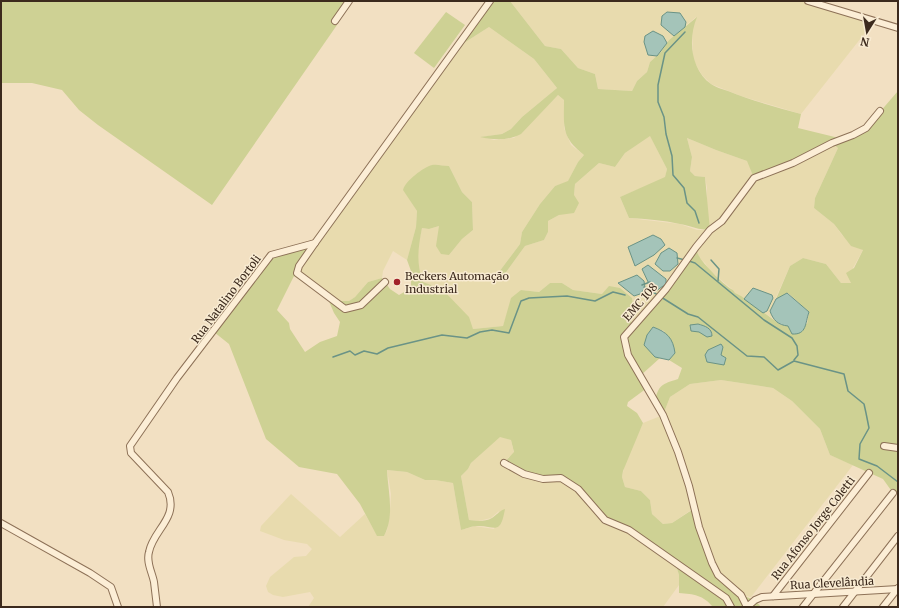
<svg xmlns="http://www.w3.org/2000/svg" width="899" height="608" font-family="Merriweather,serif">
  <style>
    .farmland { fill: #e8dbae }
    .green { fill: #ced194; fill-rule: evenodd }
    .water { fill: #a4c4b9; stroke: #6a9386 }
    .lines { fill: none; stroke-linecap: round; stroke-linejoin: round }
    .stream { stroke: #6a9386; stroke-width: 1.5 }
    .minor-casing { stroke: #8d7157; stroke-width: 8 }
    .minor { stroke: #fceed6; stroke-width: 6 }
    .poi-dot { fill: #a2212a; stroke: #f8ebd2; stroke-width: 1.5 }
    .labels { text-anchor: middle; dominant-baseline: central; stroke-width: 3; stroke-linejoin: round; paint-order: stroke }
    .poi-label { font-size: 11px; fill: #3c2a1d; stroke: #f8ebd2; text-anchor: start }
    .street-label { font-size: 11px; fill: #3c2a1d; stroke: #f8ebd2 }
  </style>
  <rect width="100%" height="100%" fill="#f2e0c2"/>
  <g class="farmland">
    <path d="M510,1H808L872,24L801,114L741,96L711,84L702,75L693,60L692,29L696,17L669,40L661,52L650,62L647,72L637,81L632,91L598,89L595,74L578,68L561,49L545,46Z"/>
    <path d="M489,27L534,59L557,88L522,117L511,129L502,134L482,137L494,140L514,138L558,95L564,100V128L571,145L584,155L578,162L568,182L555,186L540,204L522,232L520,244L499,272L504,275L525,246L544,240L548,232V221L559,215L574,195L575,184L599,163L615,167L625,153L650,135L667,169L665,178L620,197L629,218L680,224L697,230H710L707,214V188L705,177L695,176L690,171L692,157L687,138L716,150L747,161L832,143L838,148L815,198L814,208L834,224L842,235L863,250L853,268L851,283H841L826,264L803,258L790,266L770,311L772,318L735,293L733,290L710,271L705,263L699,258L696,247L630,330L633,306L602,294L573,290L562,283H550L539,292L521,290L507,314L503,326L473,329L442,289L423,282L418,268L417,250L422,228L429,229L439,226L449,255L462,239L473,230L472,202L462,192L449,166L432,165L403,189L417,211L416,227L407,260L393,251L383,271L382,278L368,282L355,297L349,301H340L322,288L313,285L297,273L456,48Z"/>
    <path d="M721,380L773,388L792,401L820,429L830,455L853,465L751,597L741,595L718,575L694,508L672,523L663,524L652,514L650,500L641,491L625,487L622,477L626,459L643,423L663,415L670,397L690,384Z"/>
    <path d="M500,436L511,440L514,453L508,458L561,478L675,562L679,575V585L663,607H308L314,598L310,592L283,597L273,595L268,592L266,586L270,577L294,557L306,556L312,549L307,544L284,540L260,531L261,526L291,494L340,537L365,514L377,535L384,536L387,530L390,512L391,494L387,470L407,472L425,480H435L453,483L461,530L475,526L494,529L499,511L491,518L479,521L469,520L461,476L468,469L471,463Z"/>
  </g>
  <g class="green">
    <path d="M1,1H349L333,23L337,25L212,205L98,125L79,110L62,90L32,83H1Z"/>
    <path d="M490,1H510L545,46L561,49L578,68L595,74L598,89L632,91L637,81L647,72L650,62L661,52L669,40L697,17C688,38 690,69 711,84C715,87 722,89 728,91C752,101 777,107 801,114L798,128L843,139L866,128L898,91V492L893,493L883,479L830,455L820,429L792,401L773,388L721,380L690,384L670,397L663,415L655,402C658,385 662,384 678,379L682,368L669,360L675,353L664,331L653,327L647,335L655,357L660,358L640,376L647,388L628,402L627,406L637,413L643,423L623,471L622,477L625,487L641,491L650,500L652,514L663,524L672,523L695,508L718,575L741,595L755,600L761,607H713C703,595 694,594 679,593V575L675,562L629,530L605,520L578,489L561,478L543,479L504,463L514,452L511,440L500,437L471,463L468,469L461,476L469,520C476,521 485,522 492,518C497,515 499,511 505,509C500,537 495,525 477,526C471,526 466,529 461,530L453,483L435,480H425L407,472L387,470C388,492 395,515 384,536H377L360,504L337,474L299,467L266,439L229,344L214,332L271,255L315,243L297,273L340,301H349L355,297L368,282L382,278L390,289L399,295L411,288V271L407,260L416,227L417,211L403,190C405,181 424,167 432,165C437,164 444,166 449,166L462,192L472,202L473,230L462,239L449,255L441,254L436,246L439,226L429,229L422,228C418,248 416,263 423,282L442,289L469,317L473,329L503,326L511,298L521,290L539,292L550,283H562L573,290L602,294L609,286L620,288L632,298L633,306L630,330L696,247C697,250 697,253 699,256C702,263 727,288 733,290L735,293L741,296L781,325L807,324L809,312L788,293L776,299L790,266L803,258L826,264L841,283H851L846,273L854,268L863,250L851,246L834,224L814,208L815,198L838,148L832,143L754,178L747,161L716,150L687,138L692,157L690,171L695,176L705,177L710,230C699,230 691,226 680,224C663,220 646,219 629,218L620,197L665,177L667,169L650,136L625,153L615,167L599,163L575,184L574,195L579,203L574,213L559,215L548,221V232L544,240L525,246L504,275H499V272L520,244L522,232L540,204L555,186L568,181L578,162L584,155C561,137 564,127 564,100L558,95L521,134C508,141 494,140 480,137L502,134L511,129L522,117L557,88L534,59L489,27L456,48ZM294,276L328,299L334,313L340,322L337,336L320,342L305,352L290,329L289,323L277,310Z"/>
    <path d="M446,12L465,25L434,68L414,53Z"/>
  </g>
  <g class="water">
    <path d="M667,12L680,13L686,22L685,27L674,36L661,25L662,16Z"/>
    <path d="M653,31L663,36L667,43L657,56L648,55L644,42L645,36Z"/>
    <path d="M653,235L661,239L665,245L654,255L635,266L628,247Z"/>
    <path d="M669,248L677,253L678,264L670,271H663L655,264L661,253Z"/>
    <path d="M648,265L666,279V284L656,291L650,286L642,269Z"/>
    <path d="M637,275L644,281L645,288L640,294L634,296L618,283Z"/>
    <path d="M753,288L772,295L773,298L767,311L763,313L744,299Z"/>
    <path d="M787,293L809,312C805,323 807,335 792,334L788,326C778,325 773,320 770,311L776,299Z"/>
    <path d="M698,324C705,326 712,328 712,336L707,337L699,332L691,331L690,325Z"/>
    <path d="M653,327C667,332 673,338 675,353L669,360L655,357L644,345L647,335Z"/>
    <path d="M721,344L723,347L721,355L726,358L724,365L707,362L705,355L708,350Z"/>
  </g>
  <g class="lines">
    <g class="stream">
      <path d="M685,32L665,53L658,85V102L664,117L666,134L672,156L673,175L684,188L687,203L695,211L699,223"/>
      <path d="M677,258L685,260"/>
      <path d="M711,260L719,269L718,281"/>
      <path d="M689,261L695,263L764,320L792,338L797,346L798,355L794,360"/>
      <path d="M642,285L650,282"/>
      <path d="M644,287L658,295"/>
      <path d="M661,297L688,314L698,317L747,356L764,357L778,370L794,361L844,374L848,391L864,404L866,413L869,428L860,444L859,459L877,466L898,482"/>
      <path d="M333,357L350,351L355,355L364,351L377,354L388,348L442,335L467,338L480,332L492,330L509,333L521,301L529,298L567,296L595,301L613,292L625,295"/>
    </g>
    <defs>
      <g id="minor">
        <path d="M808,1L898,28"/>
        <path d="M335,21L349,1"/>
        <path d="M315,243L299,266L297,273L345,309L361,305L385,282"/>
        <path d="M884,446L898,448"/>
        <path d="M504,463L524,474L543,479L561,478L578,489L605,520L629,530L726,598L731,607"/>
        <path d="M1,523L90,573L111,587L118,607"/>
        <path d="M773,596L869,473"/>
        <path d="M157,607C156,599 155,590 154,582C152,572 146,562 149,552C153,530 179,518 168,492L131,453L130,446L177,378L271,255L315,243L490,1"/>
        <path d="M747,607L741,595L718,575L712,563L699,527L689,486L678,452L663,415L628,355L624,337L666,289L696,247L710,230L722,221L754,178L793,163L832,143L853,135L866,128L880,111"/>
        <path d="M747,607L755,600L762,597L898,589"/>
        <path d="M803,607L893,493"/>
        <path d="M843,607L898,536"/>
        <path d="M883,607L898,588"/>
      </g>
    </defs>
    <use href="#minor" class="minor-casing"/>
    <use href="#minor" class="minor"/>
  </g>
  <circle class="poi-dot" cx="397" cy="282" r="4"/>
  <g class="labels">
    <g class="poi-label">
      <text x="405" y="276">Beckers Automação<tspan x="405" dy="13">Industrial</tspan></text>
    </g>
    <g class="street-label">
      <text transform="translate(226 299) rotate(-53)">Rua Natalino Bortoli</text>
      <text transform="translate(640 302) rotate(-49)">EMC 108</text>
      <text transform="translate(813 528) rotate(-52)">Rua Afonso Jorge Coletti</text>
      <text transform="translate(832 583) rotate(-3)">Rua Clevelândia</text>
    </g>
  </g>
  <rect width="899" height="608" fill="none" stroke="#3c2a1d" stroke-width="4"/>
  <g transform="translate(867 32) rotate(191)" stroke="#f8ebd2" stroke-width="3" paint-order="stroke">
  <path d="M0-3L7 15L0 10L-7 15Z" fill="#3c2a1d"/>
  <text y="-6" font-size="11" font-weight="bold" text-anchor="middle" fill="#3c2a1d">N</text>
  </g>
</svg>
